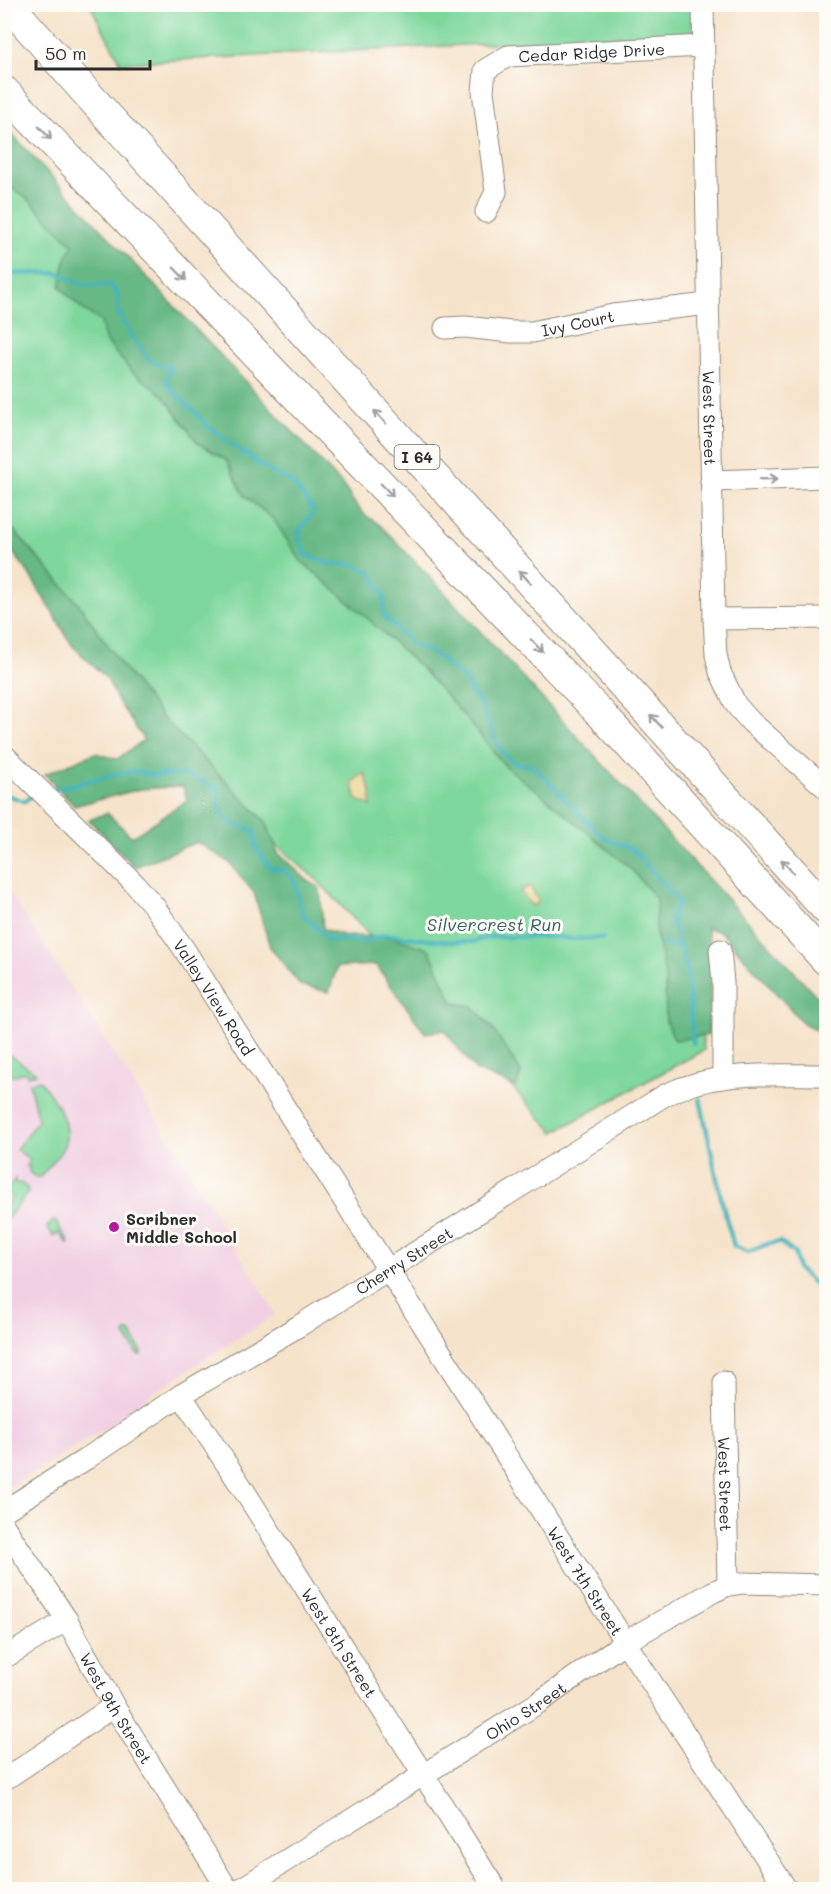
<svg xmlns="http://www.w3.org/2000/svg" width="831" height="1894" font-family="Mali,sans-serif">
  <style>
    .built { fill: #f1d0e3 }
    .green { fill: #7ed79c; stroke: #548164; stroke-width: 1.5 }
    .forest { fill: #66b884; stroke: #487258; stroke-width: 1.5 }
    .sand { fill: #eeda9e; stroke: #8c8264; stroke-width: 1.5 }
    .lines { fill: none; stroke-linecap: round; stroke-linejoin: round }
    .stream { stroke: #46b5bc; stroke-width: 4.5 }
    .minor-casing { stroke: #90877b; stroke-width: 23 }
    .highway-casing { stroke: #90877b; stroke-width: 32 }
    .minor { stroke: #fff; stroke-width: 21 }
    .highway { stroke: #fff; stroke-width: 30 }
    .oneway { stroke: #a0a0a0 }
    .poi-dot { fill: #b5179e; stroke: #fdfcf7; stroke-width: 2 }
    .labels { text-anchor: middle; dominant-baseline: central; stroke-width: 6; stroke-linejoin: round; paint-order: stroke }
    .shield { fill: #fdfcf7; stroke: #6a6a68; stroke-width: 1.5 }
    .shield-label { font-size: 15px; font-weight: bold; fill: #2b2b2b }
    .street-label { font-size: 16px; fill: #2b2b2b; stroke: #fdfcf7 }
    .poi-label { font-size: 16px; font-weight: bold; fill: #2b2b2b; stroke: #fdfcf7; text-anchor: start }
    .water-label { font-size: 18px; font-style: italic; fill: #366265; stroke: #fdfcf7 }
  </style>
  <rect width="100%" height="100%" fill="#fdfcf7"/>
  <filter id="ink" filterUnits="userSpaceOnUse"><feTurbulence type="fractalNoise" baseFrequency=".0167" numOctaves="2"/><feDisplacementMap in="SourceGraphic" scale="12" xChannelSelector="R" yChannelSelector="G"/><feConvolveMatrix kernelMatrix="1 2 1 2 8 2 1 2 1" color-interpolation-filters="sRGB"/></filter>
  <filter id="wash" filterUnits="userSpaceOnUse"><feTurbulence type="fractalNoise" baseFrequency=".008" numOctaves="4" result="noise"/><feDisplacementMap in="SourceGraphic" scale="24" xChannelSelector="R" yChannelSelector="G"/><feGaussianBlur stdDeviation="1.35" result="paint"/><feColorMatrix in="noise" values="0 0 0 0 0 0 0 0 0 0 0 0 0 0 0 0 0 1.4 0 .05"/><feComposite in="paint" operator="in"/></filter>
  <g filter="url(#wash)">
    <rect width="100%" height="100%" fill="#f6e3cb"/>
    <path class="built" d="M4,884L170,1140L276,1314L146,1397L144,1404L5,1490Z"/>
    <g class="green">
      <path d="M692,4L693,33L121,63L90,5Z"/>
      <path d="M5,146L683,874L704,1050L554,1132L319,882L160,744L5,536Z"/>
      <path d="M10,1055L36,1073L27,1076L26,1072L7,1077L5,1065Z"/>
      <path d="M40,1080C52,1098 73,1122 64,1146C59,1157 47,1168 40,1177H35L29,1172V1166H26L30,1160L16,1149L38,1120L29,1083Z"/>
      <path d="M15,1179V1183H21L27,1188L28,1192L5,1221V1207L12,1197L6,1191Z"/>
      <path d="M53,1221H55L69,1242L68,1244L59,1233L53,1236L47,1227Z"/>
      <path d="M126,1332H130L142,1352L141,1355L137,1354L125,1335Z"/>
    </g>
    <g class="forest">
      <path d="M5,127L343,485L355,504L364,514L380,525L442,590L826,1006V1035L803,1023L721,932L707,928L711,958L709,1035L675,1040L666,1021L665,976L656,934V898L630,868L540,793L506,767L466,718L420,667L365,616L300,560L274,520L244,495L226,460L198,443L162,394L131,371L105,340L101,322L81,308L60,287L65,261L73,245L27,198L5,184Z"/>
      <path d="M4,519L78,603L120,663L162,717L266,822L278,853L308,881L320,888L323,929L346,936L391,937L429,949L453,1003L472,1006L493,1029L521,1072L516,1087L476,1071L444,1030L425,1033L376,965L337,967L329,992L300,985L270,947L254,893L229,862L197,842L135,867L89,820L107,813L132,837L187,800L183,786L141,789L74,806L45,774L95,753L117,759L144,740L118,701L107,679L72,645L28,572L5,542Z"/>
    </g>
    <g class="sand">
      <path d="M363,774H365L371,792V806L357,800L352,782Z"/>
      <path d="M528,886H530L539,902L532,906L521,893L522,889L527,888Z"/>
    </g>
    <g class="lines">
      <g class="stream">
        <path d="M4,274L58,273L83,285H110L118,295V311L132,337L150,361L171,368L166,383L209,427L263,467L293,483L314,511L298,533L305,555L331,564L353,565L370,571L384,596V616L413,645L433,653L462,677L481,705L497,745L513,763L533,766L605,839L632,849L679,902L671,919L687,970L693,1043"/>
        <path d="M55,789L131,771L152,775H187L217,788C221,821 221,821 254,830L256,848L271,869L284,870L295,881L302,913L329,940L365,941L385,935L452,942H473L488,937H560L571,939L603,938"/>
        <path d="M4,794L24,801L32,796"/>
        <path d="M662,944L680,947"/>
        <path d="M700,1099L723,1207L734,1246L748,1252L768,1244L780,1242L795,1254L798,1269L816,1285L826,1308"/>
      </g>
    </g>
  </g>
  <g filter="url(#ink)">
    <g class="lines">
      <defs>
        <g id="minor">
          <path id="s1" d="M703,4L714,619L716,655L720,672L736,705L751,722L826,788"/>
          <path id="s2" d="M486,212L496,192L483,91L485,70L508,56L703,46"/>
          <path id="s3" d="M445,328L465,327L511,332H532L613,315L708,304"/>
          <path d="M711,481L826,477"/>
          <path d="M714,619L826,618"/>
          <path id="s4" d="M4,755L134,883L154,906L184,949L625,1642L787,1890"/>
          <path d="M720,950L723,983V1077"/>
          <path id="s5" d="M724,1382L728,1585"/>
          <path id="s6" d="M181,1395L245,1492L496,1890"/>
          <path id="s7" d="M4,1511L86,1459L181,1395L299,1326L665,1095C717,1070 771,1075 826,1075"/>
          <path id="s8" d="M4,1526L67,1620L114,1706L228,1890"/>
          <path d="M4,1658L67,1620"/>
          <path d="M4,1780L114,1706"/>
          <path id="s9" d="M239,1890L538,1703L625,1642L713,1592L728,1585L742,1583L826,1585"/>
        </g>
        <g id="highway">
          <path d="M8,4L84,90L826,909"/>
          <path d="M4,91L601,714L826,960"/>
        </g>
      </defs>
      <use href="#minor" class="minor-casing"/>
      <use href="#highway" class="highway-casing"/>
      <use href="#minor" class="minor"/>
      <use href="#highway" class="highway"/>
    </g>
    <defs><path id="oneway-shaft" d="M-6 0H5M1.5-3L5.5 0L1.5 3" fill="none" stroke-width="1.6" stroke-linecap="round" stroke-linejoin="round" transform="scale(1.5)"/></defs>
    <g class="oneway">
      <use href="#oneway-shaft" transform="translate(45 133) rotate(46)"/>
      <use href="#oneway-shaft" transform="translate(180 274) rotate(46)"/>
      <use href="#oneway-shaft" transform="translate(380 417) rotate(-132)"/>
      <use href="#oneway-shaft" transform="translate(769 479) rotate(-2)"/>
      <use href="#oneway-shaft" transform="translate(387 490) rotate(46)"/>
      <use href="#oneway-shaft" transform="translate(525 577) rotate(-132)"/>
      <use href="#oneway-shaft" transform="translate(537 646) rotate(46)"/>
      <use href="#oneway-shaft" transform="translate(656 721) rotate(-132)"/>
      <use href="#oneway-shaft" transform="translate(787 866) rotate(-132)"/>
    </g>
  </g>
  <circle class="poi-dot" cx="114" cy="1227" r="6"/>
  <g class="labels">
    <rect class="shield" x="394.5" y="445" width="45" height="24" rx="4.5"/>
    <g class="shield-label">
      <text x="417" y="457">I 64</text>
    </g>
    <g class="street-label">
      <text stroke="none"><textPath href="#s2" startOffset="256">Cedar Ridge Drive</textPath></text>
      <text stroke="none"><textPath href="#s3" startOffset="134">Ivy Court</textPath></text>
      <text stroke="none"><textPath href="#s1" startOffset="414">West Street</textPath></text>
      <text stroke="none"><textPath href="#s4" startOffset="322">Valley View Road</textPath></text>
      <text stroke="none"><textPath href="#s7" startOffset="472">Cherry Street</textPath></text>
      <text stroke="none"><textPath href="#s5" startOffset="102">West Street</textPath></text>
      <text stroke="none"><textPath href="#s4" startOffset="1014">West 7th Street</textPath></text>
      <text stroke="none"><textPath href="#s6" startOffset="294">West 8th Street</textPath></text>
      <text stroke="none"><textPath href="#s8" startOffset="214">West 9th Street</textPath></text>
      <text stroke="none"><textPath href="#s9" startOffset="338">Ohio Street</textPath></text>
    </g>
    <g class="poi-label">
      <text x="126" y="1218">Scribner<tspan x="126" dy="18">Middle School</tspan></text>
    </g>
    <g class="water-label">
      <text x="494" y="924">Silvercrest Run</text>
    </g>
  </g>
  <rect width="831" height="1894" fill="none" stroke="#fdfcf7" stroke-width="24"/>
  <path d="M36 60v9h114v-9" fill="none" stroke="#2b2b2b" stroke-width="3"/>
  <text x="45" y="60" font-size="18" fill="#2b2b2b" stroke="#fdfcf7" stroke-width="4.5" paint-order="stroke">50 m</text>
</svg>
